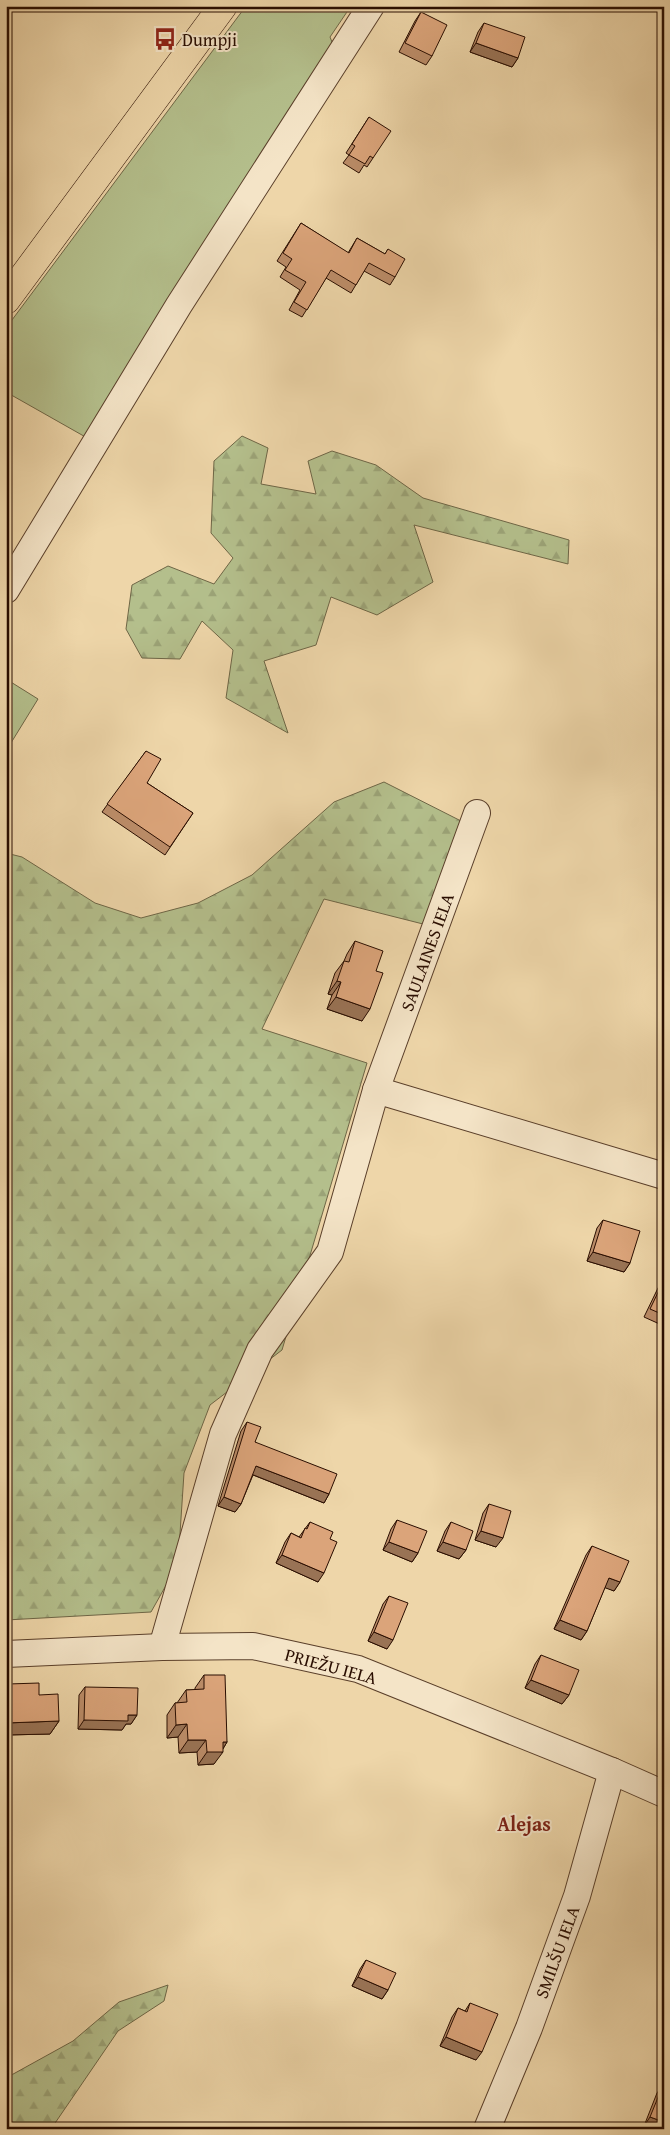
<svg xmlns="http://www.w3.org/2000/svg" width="670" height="2135" font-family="'Gentium Book Plus',serif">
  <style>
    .green { fill: #b4bf8c; stroke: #6e6646 }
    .forest { fill: url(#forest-firs); stroke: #6e6646 }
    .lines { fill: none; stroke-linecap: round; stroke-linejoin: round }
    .minor-casing { stroke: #5a3f2a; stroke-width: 28 }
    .major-casing { stroke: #290d00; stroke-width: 29 }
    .minor { stroke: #f4e4c7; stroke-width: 26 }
    .major { stroke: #eed6a9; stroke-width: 28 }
    .wall { fill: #bc8d69; stroke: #290d00 }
    .shaded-wall { fill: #997355; stroke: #290d00 }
    .building { fill: #dba47a; stroke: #290d00 }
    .labels { text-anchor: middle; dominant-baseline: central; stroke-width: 4; stroke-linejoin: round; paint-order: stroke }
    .poi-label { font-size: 18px; fill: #290d00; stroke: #f4e4c7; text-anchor: start }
    .street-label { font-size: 18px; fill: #290d00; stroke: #f4e4c7 }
    .quarter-label { font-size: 20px; font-weight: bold; fill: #7a1f14; stroke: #f4e4c7 }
  </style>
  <defs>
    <pattern id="forest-firs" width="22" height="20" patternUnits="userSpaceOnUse" patternTransform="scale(1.25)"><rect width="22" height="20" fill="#b4bf8c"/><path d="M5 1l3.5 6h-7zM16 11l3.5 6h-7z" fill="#9ba377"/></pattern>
  </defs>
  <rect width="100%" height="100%" fill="#eed6a9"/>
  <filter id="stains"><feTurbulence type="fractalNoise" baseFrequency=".004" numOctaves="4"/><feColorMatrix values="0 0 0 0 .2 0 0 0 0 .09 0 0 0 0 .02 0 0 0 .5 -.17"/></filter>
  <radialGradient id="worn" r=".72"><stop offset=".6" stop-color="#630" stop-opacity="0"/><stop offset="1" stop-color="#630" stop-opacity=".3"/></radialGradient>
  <g class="green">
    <path d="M246,6H351L330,37L334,47L89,439L6,392V328Z"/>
    <path d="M6,679L38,699L6,751Z"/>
  </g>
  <g class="forest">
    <path d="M242,436L268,448L261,484L316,494L308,461L332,451L376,465L423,498L569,540L568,564L414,525L433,582L377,615L331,597L316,645L264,661L288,733L226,698L233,650L202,621L180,659L142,658L126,629L132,585L168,566L214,584L233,558L211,533L214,461Z"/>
    <path d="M384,782L465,823L423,924L324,899L262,1029L367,1063L282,1350L210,1405L184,1473L178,1564L151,1612L6,1620V853L22,857L95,903L141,918L198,903L252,875L334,802Z"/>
    <path d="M168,1985L164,2001L118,2031L51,2129H6V2078L73,2041L119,2002Z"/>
  </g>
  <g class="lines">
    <defs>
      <g id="minor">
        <path d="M6,590L179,305L371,6"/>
        <path d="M376,1090L664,1176"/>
        <path d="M162,1647L223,1434L260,1350L330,1252L376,1090L477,813"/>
        <path d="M6,1654L162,1647L253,1646L358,1669L612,1771L664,1794"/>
        <path d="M487,2129L529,2028L577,1896L612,1771"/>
      </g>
      <path id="major" d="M6,300L223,6"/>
    </defs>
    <use href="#minor" class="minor-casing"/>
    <use href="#major" class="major-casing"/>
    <use href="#minor" class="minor"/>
    <use href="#major" class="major"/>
  </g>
  <g class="wall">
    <path d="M421,12L432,56L426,65L399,52L415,21Z"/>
    <path d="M484,23L518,58L512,67L470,52L478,32Z"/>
    <path d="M369,117L373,158L367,167L364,165L359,173L343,163L349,155L346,153Z"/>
    <path d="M301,223L348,253L357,238L385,254L388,249L395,277L390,285L364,271L351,293L326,278L302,317L289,310L300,290L280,277L286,267L277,261Z"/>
    <path d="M146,751L147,783L193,813L165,855L102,812Z"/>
    <path d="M355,941L376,971L362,1021L327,1009L332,995L328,994L335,973L344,961L347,954Z"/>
    <path d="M603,1220L630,1263L624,1272L587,1261L597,1228Z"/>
    <path d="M664,1279V1326L644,1317L658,1288Z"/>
    <path d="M247,1422L255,1442L329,1494L324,1503L253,1475L241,1504L235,1512L218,1506L241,1431Z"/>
    <path d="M489,1504L496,1547L475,1540L483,1513Z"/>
    <path d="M397,1520L418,1553L412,1562L383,1550L391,1529Z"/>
    <path d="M310,1522L330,1539L318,1582L276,1563L285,1542L291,1533L299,1537Z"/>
    <path d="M451,1522L466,1550L459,1559L437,1551L445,1531Z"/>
    <path d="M592,1546L620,1582L614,1591L605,1587L587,1631L581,1640L554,1629L586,1555Z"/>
    <path d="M389,1596L387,1649L368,1641L383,1604Z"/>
    <path d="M541,1655L569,1695L562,1704L525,1688L535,1664Z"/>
    <path d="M204,1675L227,1742L214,1764L198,1765L197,1752L179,1753L178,1737L167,1738V1715L175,1703H177L186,1690H195V1688Z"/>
    <path d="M8,1684L39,1695L59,1721L50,1734L6,1735V1687Z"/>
    <path d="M85,1687L137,1715L131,1724H126L122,1730L78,1729L79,1695Z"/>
    <path d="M366,1960L388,1990L382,1999L352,1986L360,1969Z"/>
    <path d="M470,2003L476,2060L440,2046L452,2017L458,2008L465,2011Z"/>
    <path d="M663,2085L664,2129H651L644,2126L657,2093Z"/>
  </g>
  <g class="shaded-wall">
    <path d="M476,43L518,58L512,67L470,52Z"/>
    <path d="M337,981L341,982L332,995L328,994Z"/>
    <path d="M336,997L370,1009L362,1021L327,1009Z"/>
    <path d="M593,1252L630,1263L624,1272L587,1261Z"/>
    <path d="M256,1466L329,1494L324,1503L251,1474Z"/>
    <path d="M224,1497L241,1504L235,1512L218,1506Z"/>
    <path d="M481,1531L503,1538L496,1547L475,1540Z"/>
    <path d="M389,1542L418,1553L412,1562L383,1550Z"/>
    <path d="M443,1542L466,1550L459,1559L437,1551Z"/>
    <path d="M282,1555L324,1573L318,1582L276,1563Z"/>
    <path d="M609,1578L620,1582L614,1591L603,1587Z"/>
    <path d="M560,1620L587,1631L581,1640L554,1629Z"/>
    <path d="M374,1632L393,1640L387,1649L368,1641Z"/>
    <path d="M531,1680L569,1695L562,1704L525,1688Z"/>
    <path d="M128,1715H137L131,1724H126L122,1730L78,1729L84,1720Z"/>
    <path d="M59,1721L50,1734L6,1735V1723Z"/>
    <path d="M187,1724L178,1737L167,1738L176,1725Z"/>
    <path d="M188,1740H206L197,1752L179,1753Z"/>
    <path d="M223,1742H227L221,1752H223L214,1764L198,1765L207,1752Z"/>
    <path d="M358,1977L388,1990L382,1999L352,1986Z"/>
    <path d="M446,2037L482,2052L476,2060L440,2046Z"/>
    <path d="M650,2117L664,2122V2129H651L644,2126Z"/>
  </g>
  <g class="building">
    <path d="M421,12L447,25L432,56L405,43Z"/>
    <path d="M484,23L525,37L518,58L476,43Z"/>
    <path d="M369,117L391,131L373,158L370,156L365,164L349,155L355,146L352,144Z"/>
    <path d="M301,223L349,253L357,238L385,254L388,249L405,259L395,277L369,263L356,285L331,270L307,310L294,302L306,282L285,270L292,259L283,253Z"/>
    <path d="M146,751L161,759L147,783L193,813L170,847L107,804Z"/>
    <path d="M355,941L383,951L376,971L383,973L370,1009L336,997L341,982L337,981L344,961L349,962Z"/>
    <path d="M603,1220L640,1231L630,1263L593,1252Z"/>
    <path d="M664,1280V1315L650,1309Z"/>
    <path d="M247,1422L261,1427L255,1442L337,1474L329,1494L256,1466L241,1504L224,1497Z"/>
    <path d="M489,1504L511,1511L503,1538L481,1531Z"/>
    <path d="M397,1520L427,1531L418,1553L389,1542Z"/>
    <path d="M310,1522L333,1532L330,1539L337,1542L324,1573L282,1555L291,1533L301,1538L305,1528L307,1529Z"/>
    <path d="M451,1522L473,1531L466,1550L443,1542Z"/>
    <path d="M592,1546L629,1561L620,1582L609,1578L587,1631L560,1620Z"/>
    <path d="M389,1596L408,1603L393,1640L374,1632Z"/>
    <path d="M541,1655L579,1670L569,1695L531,1680Z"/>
    <path d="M204,1675H225L227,1742H223V1752H207L206,1740H188L187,1724L176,1725L175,1703L187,1702L186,1690L204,1689Z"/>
    <path d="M39,1683V1695L58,1694L59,1721L6,1723V1695L9,1694L8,1684Z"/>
    <path d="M85,1687L138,1688L137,1715H128V1721L84,1720Z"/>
    <path d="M366,1960L396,1973L388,1990L358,1977Z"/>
    <path d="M470,2003L498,2014L482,2052L446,2037L458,2008L467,2012Z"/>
    <path d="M663,2085H664V2122L650,2117Z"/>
  </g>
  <defs>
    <symbol id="bus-bare" viewBox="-9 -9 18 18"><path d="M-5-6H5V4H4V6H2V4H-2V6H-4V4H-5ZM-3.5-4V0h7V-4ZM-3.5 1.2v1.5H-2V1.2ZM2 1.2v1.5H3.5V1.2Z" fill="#8f2418" stroke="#f4e4c7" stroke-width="2.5" paint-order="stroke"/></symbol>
  </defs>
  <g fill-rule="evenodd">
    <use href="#bus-bare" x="149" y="23" width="32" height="32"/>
  </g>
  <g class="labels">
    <g class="poi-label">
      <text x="182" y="39">Dumpji</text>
    </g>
    <g class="street-label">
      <text transform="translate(427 952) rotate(-70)">SAULAINES IELA</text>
      <text transform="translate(331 1666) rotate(15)">PRIEŽU IELA</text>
      <text transform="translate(557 1952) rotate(-70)">SMILŠU IELA</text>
    </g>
    <g class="quarter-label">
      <text x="524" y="1823">Alejas</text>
    </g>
  </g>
  <rect width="670" height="2135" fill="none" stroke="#eed6a9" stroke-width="25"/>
  <rect x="8" y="8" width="655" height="2120" fill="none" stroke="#290d00" stroke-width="2.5"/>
  <rect x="12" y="12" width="645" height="2110" fill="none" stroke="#290d00"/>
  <rect width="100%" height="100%" filter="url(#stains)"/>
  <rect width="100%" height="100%" fill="url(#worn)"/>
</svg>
